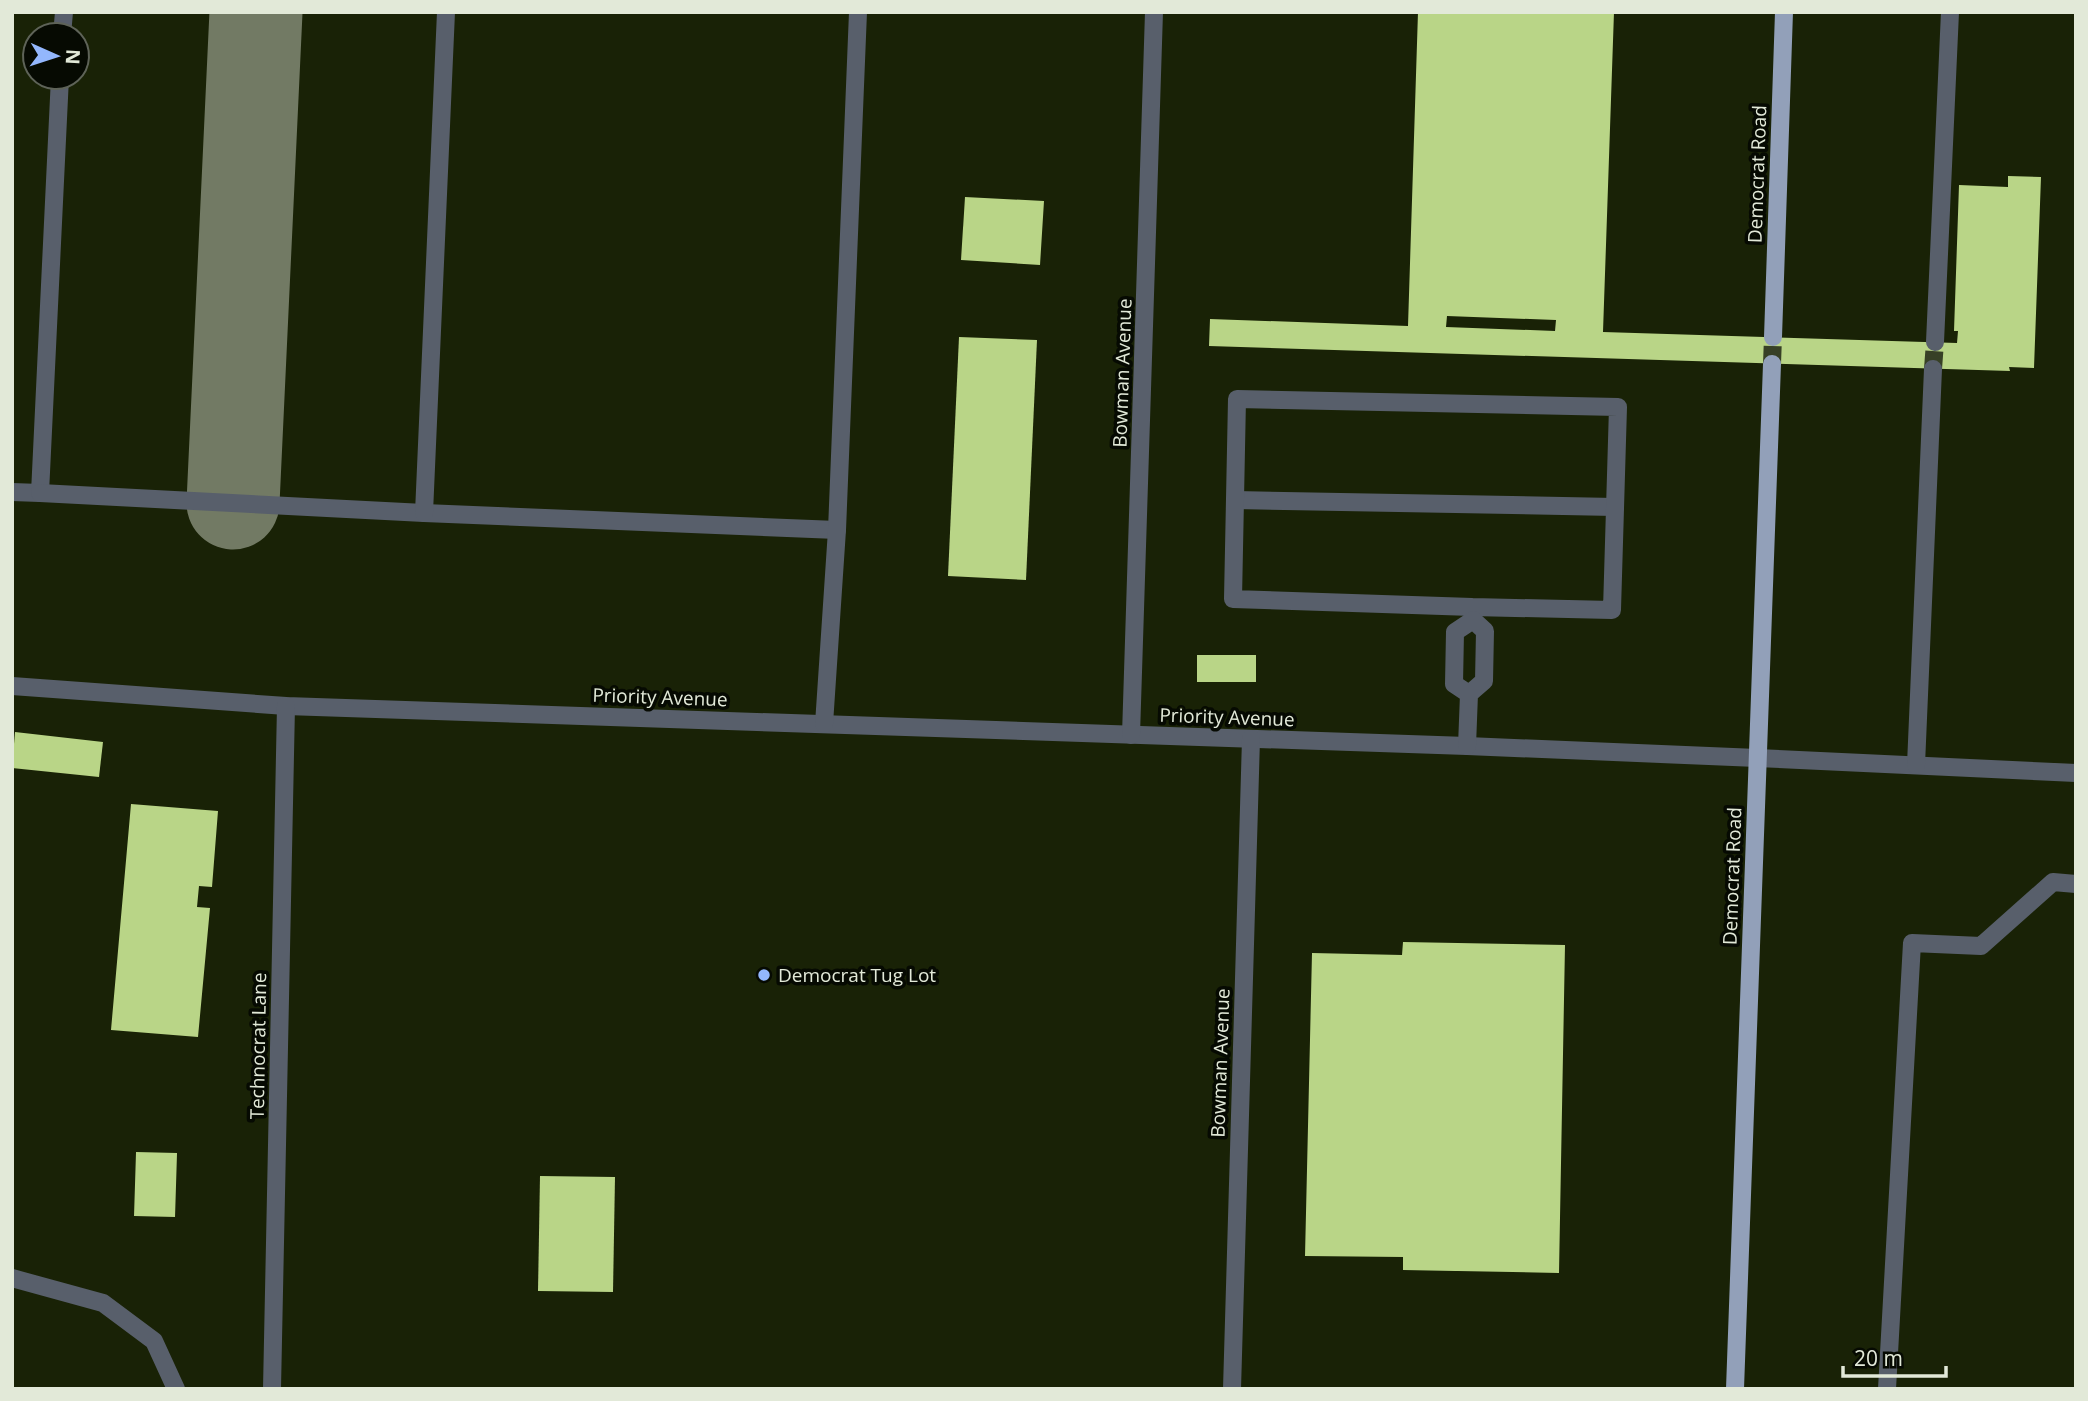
<svg xmlns="http://www.w3.org/2000/svg" width="2088" height="1401" font-family="'Open Sans',sans-serif">
  <style>
    .lines { fill: none; stroke-linecap: round; stroke-linejoin: round }
    .taxiway { stroke: #727a64; stroke-width: 93 }
    .building { fill: #b9d587; fill-rule: evenodd }
    .minor-tunnel { stroke: #374026; stroke-width: 18; stroke-dasharray: 18 9; stroke-linecap: butt }
    .major-tunnel { stroke: #374026; stroke-width: 18; stroke-dasharray: 18 9; stroke-linecap: butt }
    .minor { stroke: #585f6b; stroke-width: 18 }
    .major { stroke: #92a0b9; stroke-width: 18 }
    .poi-dot { fill: #93b7fd; stroke: #060a02; stroke-width: 2.5 }
    .labels { text-anchor: middle; dominant-baseline: central; stroke-width: 7; stroke-linejoin: round; paint-order: stroke }
    .street-label { font-size: 19px; fill: #e2e9d8; stroke: #060a02 }
    .poi-label { font-size: 19px; fill: #e2e9d8; stroke: #060a02; text-anchor: start }
  </style>
  <rect width="100%" height="100%" fill="#192206"/>
  <g class="lines">
    <path class="taxiway" d="M233,503L256,12"/>
  </g>
  <g class="building">
    <path d="M1418,12H1614L1603,332L1957,343L1958,331H1954L1959,185L2008,187V176L2041,177L2034,368L2009,367L2010,371L1209,346L1210,319L1408,326ZM1447,316L1556,320L1555,331L1446,327Z"/>
    <path d="M965,197L1044,201L1040,265L961,260Z"/>
    <path d="M959,337L1037,340L1026,580L948,576Z"/>
    <rect x="1197" y="655" width="59" height="27"/>
    <path d="M15,732L103,742L99,777L12,768Z"/>
    <path d="M131,804L218,811L212,887L199,886L197,907L210,908L198,1037L111,1030Z"/>
    <path d="M1403,942L1565,945L1559,1273L1403,1270V1257L1305,1256L1312,953L1402,955Z"/>
    <path d="M136,1152L177,1153L175,1217L134,1216Z"/>
    <path d="M540,1176L615,1177L613,1292L538,1291Z"/>
  </g>
  <g class="lines">
    <path class="minor-tunnel" d="M1933,369L1935,342"/>
    <path class="major-tunnel" d="M1772,364L1773,337"/>
    <g class="minor">
      <path d="M62,35L64,12"/>
      <path d="M1935,342L1950,12"/>
      <path d="M12,492L40,493L60,77"/>
      <path d="M40,493L424,513L837,530"/>
      <path d="M1235,500L1615,507"/>
      <path d="M424,513L446,12"/>
      <path d="M1472,607L1233,599L1237,399L1618,407L1612,610L1472,607L1473,620"/>
      <path d="M12,686L286,706L1467,746L1757,758L2076,773"/>
      <path d="M824,724L837,530L858,12"/>
      <path d="M1131,735L1154,12"/>
      <path d="M1467,746L1469,694L1484,681L1485,631L1473,620L1455,632L1454,684L1469,694"/>
      <path d="M1916,765L1933,369"/>
      <path d="M12,1278L103,1303L154,1341L176,1389"/>
      <path d="M272,1389L286,706"/>
      <path d="M1232,1389L1251,739"/>
      <path d="M1887,1389L1912,943L1981,946L2053,882L2076,884"/>
    </g>
    <g class="major">
      <path d="M1773,337L1784,12"/>
      <path d="M1735,1389L1772,364"/>
    </g>
  </g>
  <circle class="poi-dot" cx="764" cy="975" r="7"/>
  <g class="labels">
    <g class="street-label">
      <text transform="translate(1757 174) rotate(-88)">Democrat Road</text>
      <text transform="translate(1122 373) rotate(-88)">Bowman Avenue</text>
      <text transform="translate(660 697) rotate(2)">Priority Avenue</text>
      <text transform="translate(1227 717) rotate(2)">Priority Avenue</text>
      <text transform="translate(1732 876) rotate(-88)">Democrat Road</text>
      <text transform="translate(258 1046) rotate(-89)">Technocrat Lane</text>
      <text transform="translate(1220 1063) rotate(-88)">Bowman Avenue</text>
    </g>
    <g class="poi-label">
      <text x="778" y="975">Democrat Tug Lot</text>
    </g>
  </g>
  <rect width="2088" height="1401" fill="none" stroke="#e2e9d8" stroke-width="28"/>
  <g transform="translate(56 56) rotate(93)"><circle r="33" fill="#060a02" stroke="#5e6358" stroke-width="2"/>
  <path d="M0-5L12 26L0 18L-12 26Z" fill="#93b7fd"/>
  <text y="-10" font-size="19" font-weight="bold" text-anchor="middle" fill="#e2e9d8">N</text>
  </g>
  <path d="M1843 1366v10h103v-10" fill="none" stroke="#e2e9d8" stroke-width="3.5"/>
  <text x="1854" y="1366" font-size="21" fill="#e2e9d8" stroke="#060a02" stroke-width="5" paint-order="stroke">20 m</text>
</svg>
